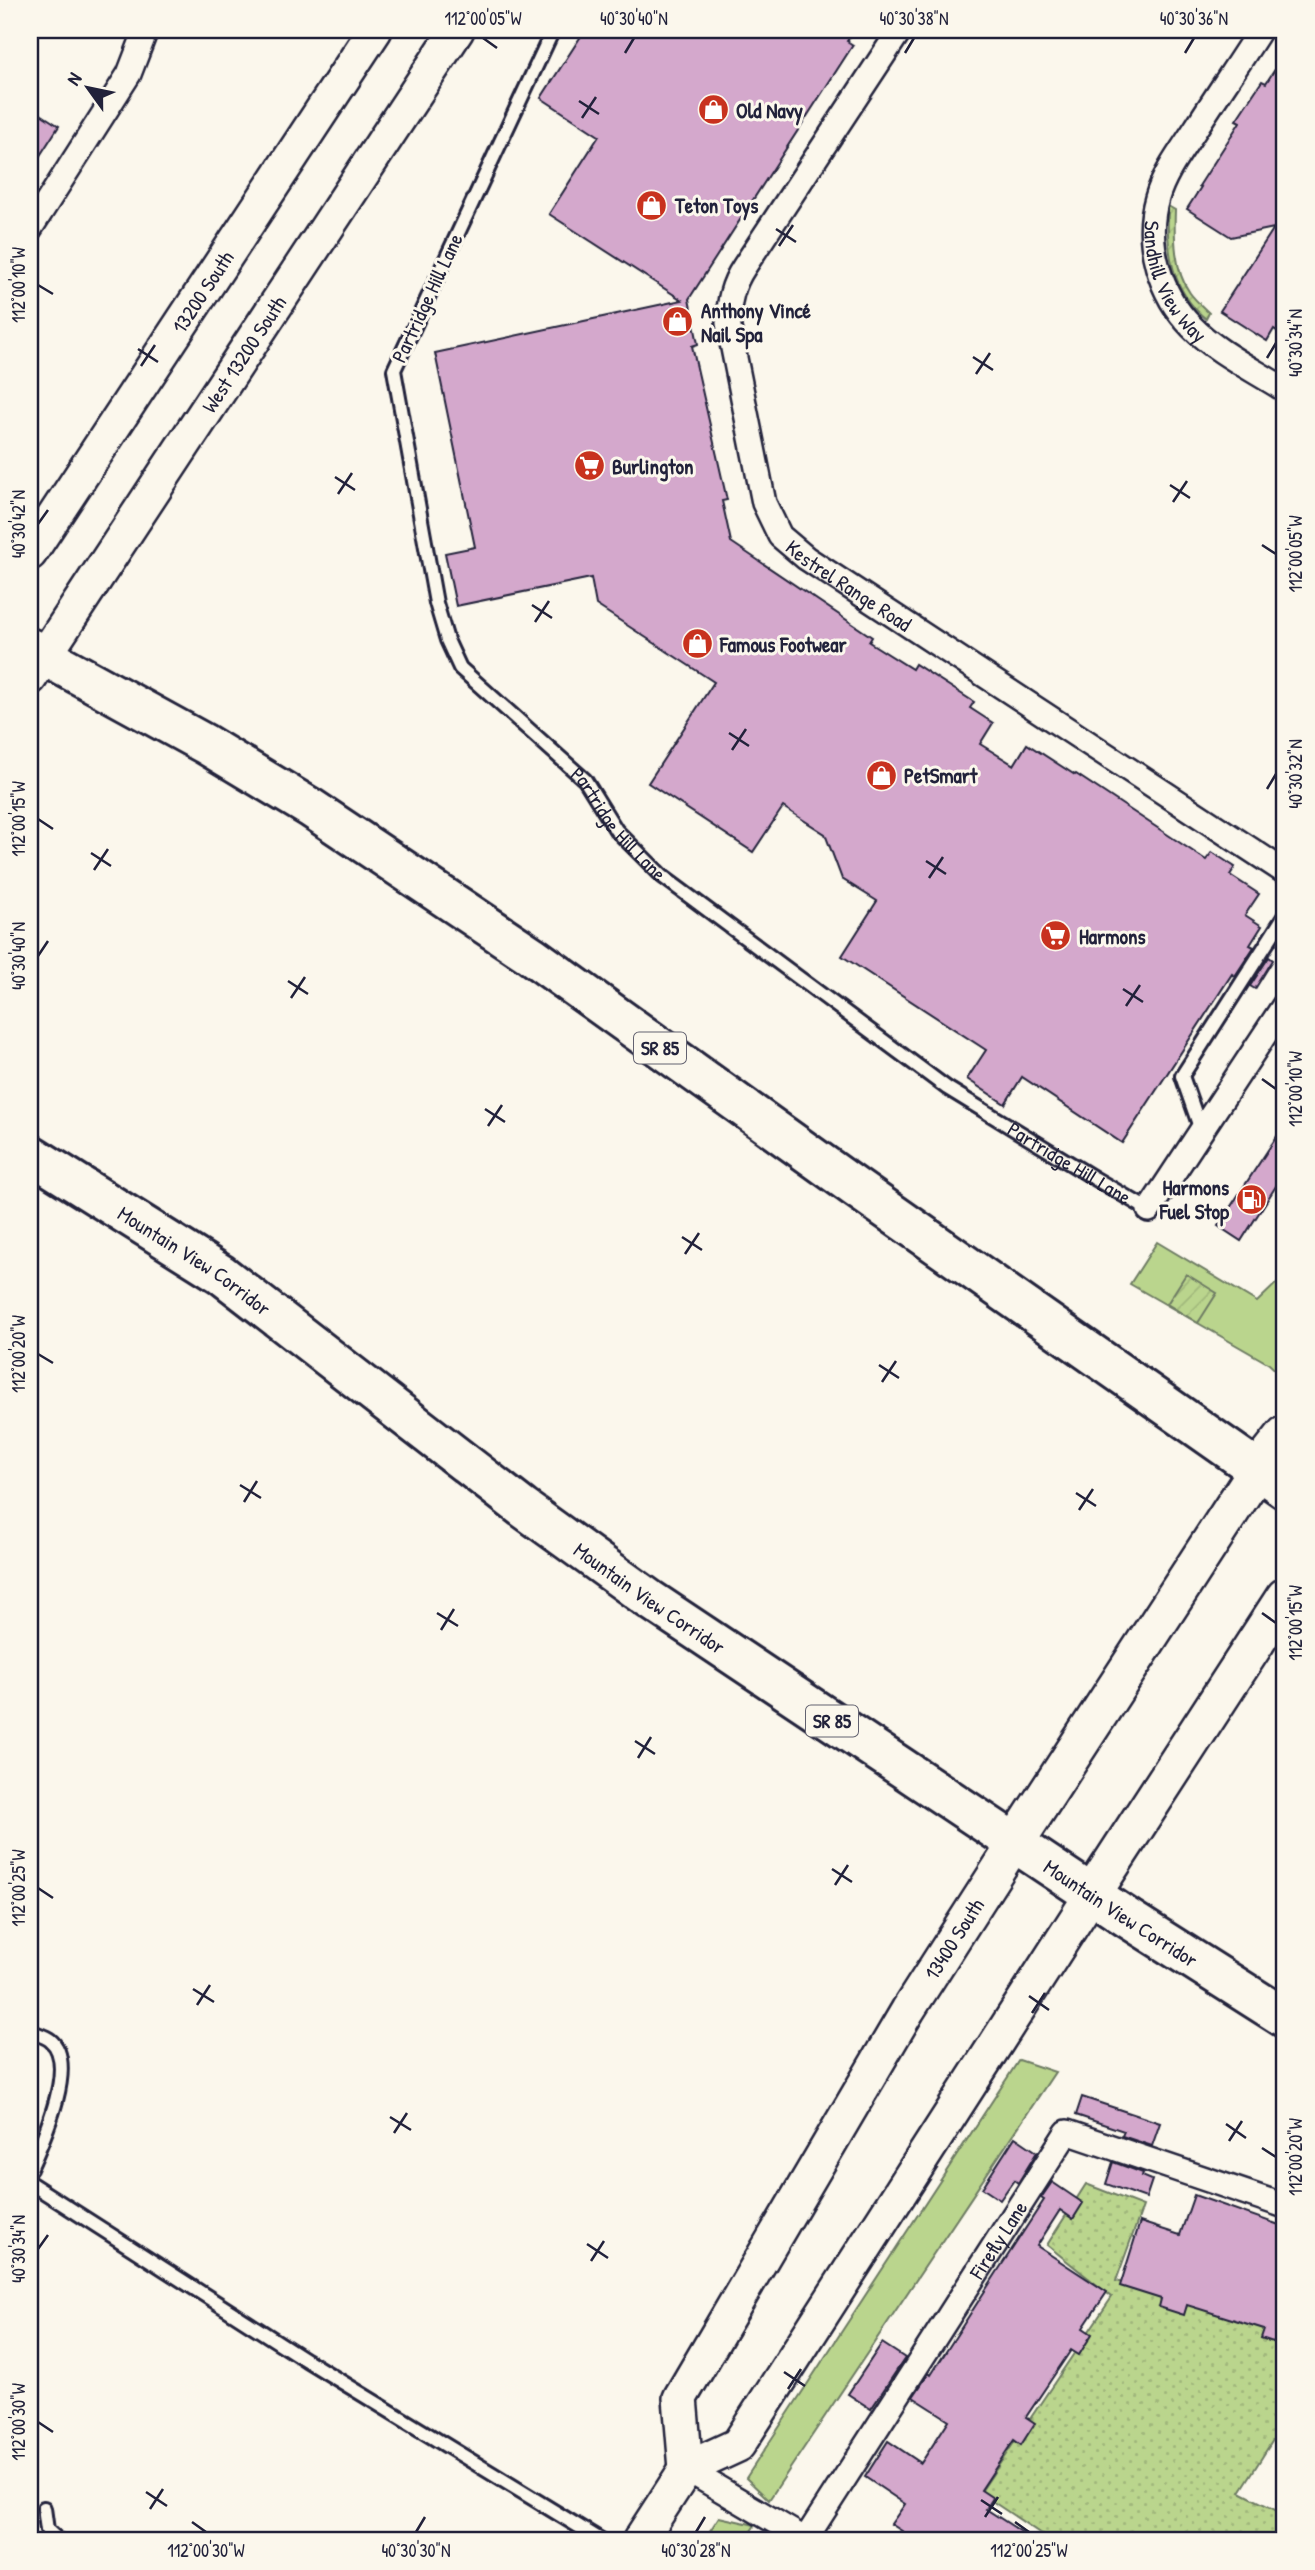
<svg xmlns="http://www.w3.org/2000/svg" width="1315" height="2570" font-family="'Patrick Hand',sans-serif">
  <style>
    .grass { fill: #bad58d; stroke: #6e7c64; stroke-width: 2 }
    .park { fill: url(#park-dots); stroke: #6e7c64; stroke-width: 2 }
    .garden { fill: url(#garden-furrows); stroke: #6e7c64; stroke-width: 2 }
    .building { fill: #d4a8cc; stroke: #22223b; stroke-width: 2 }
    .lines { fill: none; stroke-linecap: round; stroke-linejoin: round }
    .lane-casing { stroke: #22223b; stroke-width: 18 }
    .street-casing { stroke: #22223b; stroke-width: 28 }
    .secondary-casing { stroke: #22223b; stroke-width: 38 }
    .primary-casing { stroke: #22223b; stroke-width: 42 }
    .highway-casing { stroke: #22223b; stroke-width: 44 }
    .lane { stroke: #fbf7ec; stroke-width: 12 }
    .street { stroke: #fbf7ec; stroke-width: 23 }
    .secondary { stroke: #fbf7ec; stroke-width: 33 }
    .primary { stroke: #fbf7ec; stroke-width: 37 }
    .highway { stroke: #fbf7ec; stroke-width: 38 }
    .ticks { fill: none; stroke: #22223b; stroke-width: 2.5 }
    .labels { text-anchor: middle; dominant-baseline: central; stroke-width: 6; stroke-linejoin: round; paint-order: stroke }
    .shield { fill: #fbf7ec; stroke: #636270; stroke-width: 2 }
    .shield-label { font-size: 19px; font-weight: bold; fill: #22223b }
    .poi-label { font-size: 21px; font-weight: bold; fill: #22223b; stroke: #fbf7ec; text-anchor: start }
    .street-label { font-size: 21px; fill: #22223b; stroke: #fbf7ec }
    .neatline { fill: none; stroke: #22223b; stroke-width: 2.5 }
    .ticks-label { font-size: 18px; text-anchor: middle; fill: #22223b }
  </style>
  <defs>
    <pattern id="park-dots" width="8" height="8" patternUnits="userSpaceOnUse" patternTransform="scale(1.75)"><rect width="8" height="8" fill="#bad58d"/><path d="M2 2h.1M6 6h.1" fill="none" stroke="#a0b77b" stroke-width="1.8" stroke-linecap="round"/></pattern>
    <pattern id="garden-furrows" width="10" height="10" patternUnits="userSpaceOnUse" patternTransform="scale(1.75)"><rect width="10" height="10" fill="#bad58d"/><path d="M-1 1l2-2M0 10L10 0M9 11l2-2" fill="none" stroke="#a0b77b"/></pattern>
  </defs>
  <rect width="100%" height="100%" fill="#fbf7ec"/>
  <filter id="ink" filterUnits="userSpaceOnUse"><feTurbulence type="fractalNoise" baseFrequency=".0143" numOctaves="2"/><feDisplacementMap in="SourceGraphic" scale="14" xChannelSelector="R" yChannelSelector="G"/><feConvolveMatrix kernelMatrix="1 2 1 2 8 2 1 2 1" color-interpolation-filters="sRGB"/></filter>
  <g filter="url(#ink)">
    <g class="grass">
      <path d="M1157,1242L1257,1302L1285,1275V1374L1283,1377L1269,1364L1130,1284Z"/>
      <path d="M1019,2060L1055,2072L769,2500L746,2478Z"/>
      <path d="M719,2517L755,2525L745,2540H704Z"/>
    </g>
    <path class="park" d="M1086,2184L1143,2206L1116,2281L1285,2333V2421L1240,2492L1285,2515V2540H1050L980,2493L1112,2297L1047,2245Z"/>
    <g class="garden">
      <path d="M1168,206L1175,210C1174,236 1174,271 1190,293C1195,300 1203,307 1209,313L1206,319C1171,291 1166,249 1168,206Z"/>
      <path d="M1186,1274L1217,1293L1198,1323L1167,1304Z"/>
    </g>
    <g class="building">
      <path d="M585,30H855L847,41L853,45L689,299L698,344L692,346L727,500L722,501L731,542L872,637L869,642L912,669L915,664L974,702L970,708L993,723L980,744L1014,765L1027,744L1075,775L1076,774L1206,860L1212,852L1235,867L1230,875L1259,894L1245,915L1262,926L1250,945L1254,947L1235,976L1232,974L1122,1143L1022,1077L1005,1104L967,1079L986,1050L842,956L877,901L842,879L825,834L783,807L753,852L648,783L714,682L596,605L591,578L456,606L445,553L475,547L435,353L682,300L549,214L599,136L541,98Z"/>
      <path d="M1285,54V337L1274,329L1267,341L1220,311L1274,228L1231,237L1187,209L1201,187L1199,186L1240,122L1236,120L1262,81L1266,83Z"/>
      <path d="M30,107L59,126L30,171Z"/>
      <path d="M1269,957L1273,960L1255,989L1250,986Z"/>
      <path d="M1285,1124V1172L1241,1241L1218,1226Z"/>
      <path d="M1082,2097L1160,2123L1152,2146L1122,2136L1124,2131L1076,2115Z"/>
      <path d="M1015,2137L1037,2152L1018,2183L1014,2180L1000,2200L982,2188Z"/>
      <path d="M1113,2162L1143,2173L1142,2176L1152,2180L1146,2198L1106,2184Z"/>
      <path d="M1052,2182L1083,2203L1073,2219L1060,2210L1037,2246L1107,2292L1083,2328L1092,2334L1079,2355L1071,2350L1026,2417L1035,2423L1021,2445L1014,2440L981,2490L993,2498L986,2509L1034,2540H916L891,2524L905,2504L865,2477L888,2441L921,2463L949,2420L913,2397L929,2373L931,2375L999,2269L1044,2200L1041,2198Z"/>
      <path d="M1194,2195L1285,2227V2346L1261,2338L1264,2329L1187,2305L1184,2315L1159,2307L1161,2299L1120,2286L1140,2222L1180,2235Z"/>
      <path d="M882,2343L905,2358L871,2409L848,2394Z"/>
    </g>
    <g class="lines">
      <defs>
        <g id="lane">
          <path id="s1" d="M553,30L394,370L436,603L447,640L460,668L585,780L616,830L662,876L947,1088L1094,1178L1149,1210"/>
          <path d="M1201,1130L1182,1076L1285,915"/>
          <path d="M30,2031C36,2034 45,2036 50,2040C79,2063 42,2142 30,2169"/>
          <path d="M30,2183L306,2360L601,2540"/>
          <path d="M44,2508L47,2530L58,2540"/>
        </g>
        <g id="street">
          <path id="s2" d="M900,30L744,267C732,285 729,301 728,323L764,503L780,536L806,558L1285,872"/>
          <path id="s3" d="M1260,30C1239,63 1217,95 1196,128C1182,150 1164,173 1157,198C1144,242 1160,295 1192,327C1216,352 1256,371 1285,390"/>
          <path d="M30,229L129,74L146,30"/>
          <path d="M1149,1210L1285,1004"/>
          <path d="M686,2469L806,2540"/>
          <path id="s4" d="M805,2540L1067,2132L1285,2206"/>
        </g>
        <g id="secondary">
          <path id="s5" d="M30,553L375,30"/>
          <path id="s6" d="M30,678L457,30"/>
          <path id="s7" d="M686,2469L680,2398L908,2010L1015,1843"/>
          <path d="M640,2540L686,2469L738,2445L1092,1894"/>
        </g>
        <g id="primary">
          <path d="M1015,1843L1258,1469L1285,1435"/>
          <path d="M1092,1894L1285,1597"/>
        </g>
        <g id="highway">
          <path d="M30,648L205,744L311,808L531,955L856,1188L1285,1489"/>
          <path id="s8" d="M30,1154L221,1274L523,1508L649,1599L1129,1919L1285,2018"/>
        </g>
      </defs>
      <use href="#lane" class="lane-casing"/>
      <use href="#street" class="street-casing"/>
      <use href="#secondary" class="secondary-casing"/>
      <use href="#primary" class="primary-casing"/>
      <use href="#highway" class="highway-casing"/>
      <use href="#lane" class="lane"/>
      <use href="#street" class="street"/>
      <use href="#secondary" class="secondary"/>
      <use href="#primary" class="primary"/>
      <use href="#highway" class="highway"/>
    </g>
  </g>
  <path class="ticks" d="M483,38L497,48M625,53L634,38M905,53L914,38M1185,53L1194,38M579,101L599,114M582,118L596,97M776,229L796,242M779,246L793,225M38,285L53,294M138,349L158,362M973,357L993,370M1267,358L1276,343M141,366L155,345M976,374L990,353M335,477L355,490M1170,485L1190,498M338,494L352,473M1173,502L1187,481M38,524L48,510M1262,545L1276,554M532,605L552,618M535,622L549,601M729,733L749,746M732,750L746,729M1267,789L1276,774M38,819L53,829M91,853L111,866M926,861L946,874M94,870L108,849M929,878L943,857M38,956L48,941M288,981L308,994M1123,989L1143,1002M291,998L305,977M1126,1006L1140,985M1262,1079L1276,1089M485,1109L505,1122M488,1126L502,1105M682,1237L702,1250M685,1254L699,1233M38,1354L53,1363M879,1365L899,1378M882,1382L896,1361M240,1485L261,1498M1076,1493L1096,1506M244,1502L257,1481M1079,1510L1093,1489M437,1613L458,1626M1262,1613L1276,1623M441,1630L454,1609M635,1741L655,1754M638,1758L651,1737M832,1869L852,1882M835,1885L848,1865M38,1888L53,1898M193,1989L214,2002M1029,1996L1049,2010M197,2005L210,1985M1032,2013L1045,1993M390,2117L411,2130M1226,2124L1246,2138M394,2133L407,2113M1229,2141L1242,2121M1262,2148L1276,2157M587,2244L608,2258M38,2249L48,2235M591,2261L604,2241M784,2372L805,2386M788,2389L801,2369M38,2422L53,2432M146,2492L167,2506M981,2500L1002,2514M150,2509L163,2489M985,2517L998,2497M192,2522L206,2532M1015,2522L1029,2532M416,2532L425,2517M696,2532L705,2517"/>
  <defs>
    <symbol id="shop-disc" viewBox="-11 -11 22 22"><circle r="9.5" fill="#c8321e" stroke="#fbf7ec"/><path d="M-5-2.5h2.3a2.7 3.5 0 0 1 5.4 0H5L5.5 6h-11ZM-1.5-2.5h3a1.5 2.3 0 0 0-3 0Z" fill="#fff"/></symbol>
    <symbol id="supermarket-disc" viewBox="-11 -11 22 22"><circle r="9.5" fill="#c8321e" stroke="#fbf7ec"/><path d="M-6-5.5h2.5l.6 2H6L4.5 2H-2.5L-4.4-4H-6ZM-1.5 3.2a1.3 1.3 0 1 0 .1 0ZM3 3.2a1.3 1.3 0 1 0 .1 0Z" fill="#fff"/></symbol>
    <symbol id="fuel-disc" viewBox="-11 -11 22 22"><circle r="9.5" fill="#c8321e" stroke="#fbf7ec"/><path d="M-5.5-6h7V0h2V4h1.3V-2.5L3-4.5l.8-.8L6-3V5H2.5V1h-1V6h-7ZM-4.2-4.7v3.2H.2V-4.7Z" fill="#fff"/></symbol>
  </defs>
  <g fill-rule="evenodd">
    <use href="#shop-disc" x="696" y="92" width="35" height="35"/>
    <use href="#shop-disc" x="634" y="188" width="35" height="35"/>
    <use href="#shop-disc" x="660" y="304" width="35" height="35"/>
    <use href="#supermarket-disc" x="572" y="448" width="35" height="35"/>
    <use href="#shop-disc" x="680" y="626" width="35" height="35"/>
    <use href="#shop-disc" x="864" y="758" width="35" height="35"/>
    <use href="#supermarket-disc" x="1038" y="918" width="35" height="35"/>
    <use href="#fuel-disc" x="1234" y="1182" width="35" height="35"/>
  </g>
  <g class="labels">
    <g class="shield">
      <rect x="634" y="1032.5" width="52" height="31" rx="5"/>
      <rect x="806" y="1705.5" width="52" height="31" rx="5"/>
    </g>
    <g class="shield-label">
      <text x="660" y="1048">SR 85</text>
      <text x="832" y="1721">SR 85</text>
    </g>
    <g class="poi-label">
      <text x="736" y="110">Old Navy</text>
      <text x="675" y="205">Teton Toys</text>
      <text x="701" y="310">Anthony Vincé<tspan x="701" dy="24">Nail Spa</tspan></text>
      <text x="612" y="466">Burlington</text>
      <text x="720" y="644">Famous Footwear</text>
      <text x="904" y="775">PetSmart</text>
      <text x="1079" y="936">Harmons</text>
      <text x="1229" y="1187" text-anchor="end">Harmons<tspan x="1229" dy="24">Fuel Stop</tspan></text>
    </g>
    <g class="street-label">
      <text stroke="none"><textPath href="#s3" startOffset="287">Sandhill View Way</textPath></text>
      <text stroke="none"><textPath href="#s5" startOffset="313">13200 South</textPath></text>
      <text transform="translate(427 298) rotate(-65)">Partridge Hill Lane</text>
      <text stroke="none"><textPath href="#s6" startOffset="388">West 13200 South</textPath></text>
      <text stroke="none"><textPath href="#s2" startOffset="648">Kestrel Range Road</textPath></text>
      <text stroke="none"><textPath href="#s1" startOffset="905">Partridge Hill Lane</textPath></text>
      <text stroke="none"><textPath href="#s1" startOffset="1472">Partridge Hill Lane</textPath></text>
      <text stroke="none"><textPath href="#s8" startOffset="196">Mountain View Corridor</textPath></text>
      <text stroke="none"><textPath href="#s8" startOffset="763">Mountain View Corridor</textPath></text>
      <text stroke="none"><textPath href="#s8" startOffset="1330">Mountain View Corridor</textPath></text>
      <text stroke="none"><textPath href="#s7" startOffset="606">13400 South</textPath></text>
      <text stroke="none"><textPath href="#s4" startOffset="357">Firefly Lane</textPath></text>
    </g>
  </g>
  <rect width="1315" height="2570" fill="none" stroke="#fbf7ec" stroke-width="77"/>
  <g transform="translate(88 88) rotate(303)" stroke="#fbf7ec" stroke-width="5" paint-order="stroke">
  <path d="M0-5L12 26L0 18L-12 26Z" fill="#22223b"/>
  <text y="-10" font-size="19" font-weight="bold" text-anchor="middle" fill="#22223b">N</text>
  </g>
  <rect x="38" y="38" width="1238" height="2494" class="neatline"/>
  <g class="ticks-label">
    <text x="483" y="25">112°00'05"W</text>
    <text x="634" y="25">40°30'40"N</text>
    <text x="914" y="25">40°30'38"N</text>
    <text x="1194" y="25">40°30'36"N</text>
    <text transform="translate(19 285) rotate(-90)" y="6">112°00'10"W</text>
    <text transform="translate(1296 343) rotate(-90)" y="6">40°30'34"N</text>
    <text transform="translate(19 524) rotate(-90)" y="6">40°30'42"N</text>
    <text transform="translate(1296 554) rotate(-90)" y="6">112°00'05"W</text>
    <text transform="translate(1296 774) rotate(-90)" y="6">40°30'32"N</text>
    <text transform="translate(19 819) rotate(-90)" y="6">112°00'15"W</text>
    <text transform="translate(19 956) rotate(-90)" y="6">40°30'40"N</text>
    <text transform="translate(1296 1089) rotate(-90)" y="6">112°00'10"W</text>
    <text transform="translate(19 1354) rotate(-90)" y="6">112°00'20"W</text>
    <text transform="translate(1296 1623) rotate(-90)" y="6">112°00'15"W</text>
    <text transform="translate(19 1888) rotate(-90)" y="6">112°00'25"W</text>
    <text transform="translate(1296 2157) rotate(-90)" y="6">112°00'20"W</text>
    <text transform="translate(19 2249) rotate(-90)" y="6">40°30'34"N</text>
    <text transform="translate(19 2422) rotate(-90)" y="6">112°00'30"W</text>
    <text x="206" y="2557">112°00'30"W</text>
    <text x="416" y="2557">40°30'30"N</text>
    <text x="696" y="2557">40°30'28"N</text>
    <text x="1029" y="2557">112°00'25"W</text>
  </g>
</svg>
